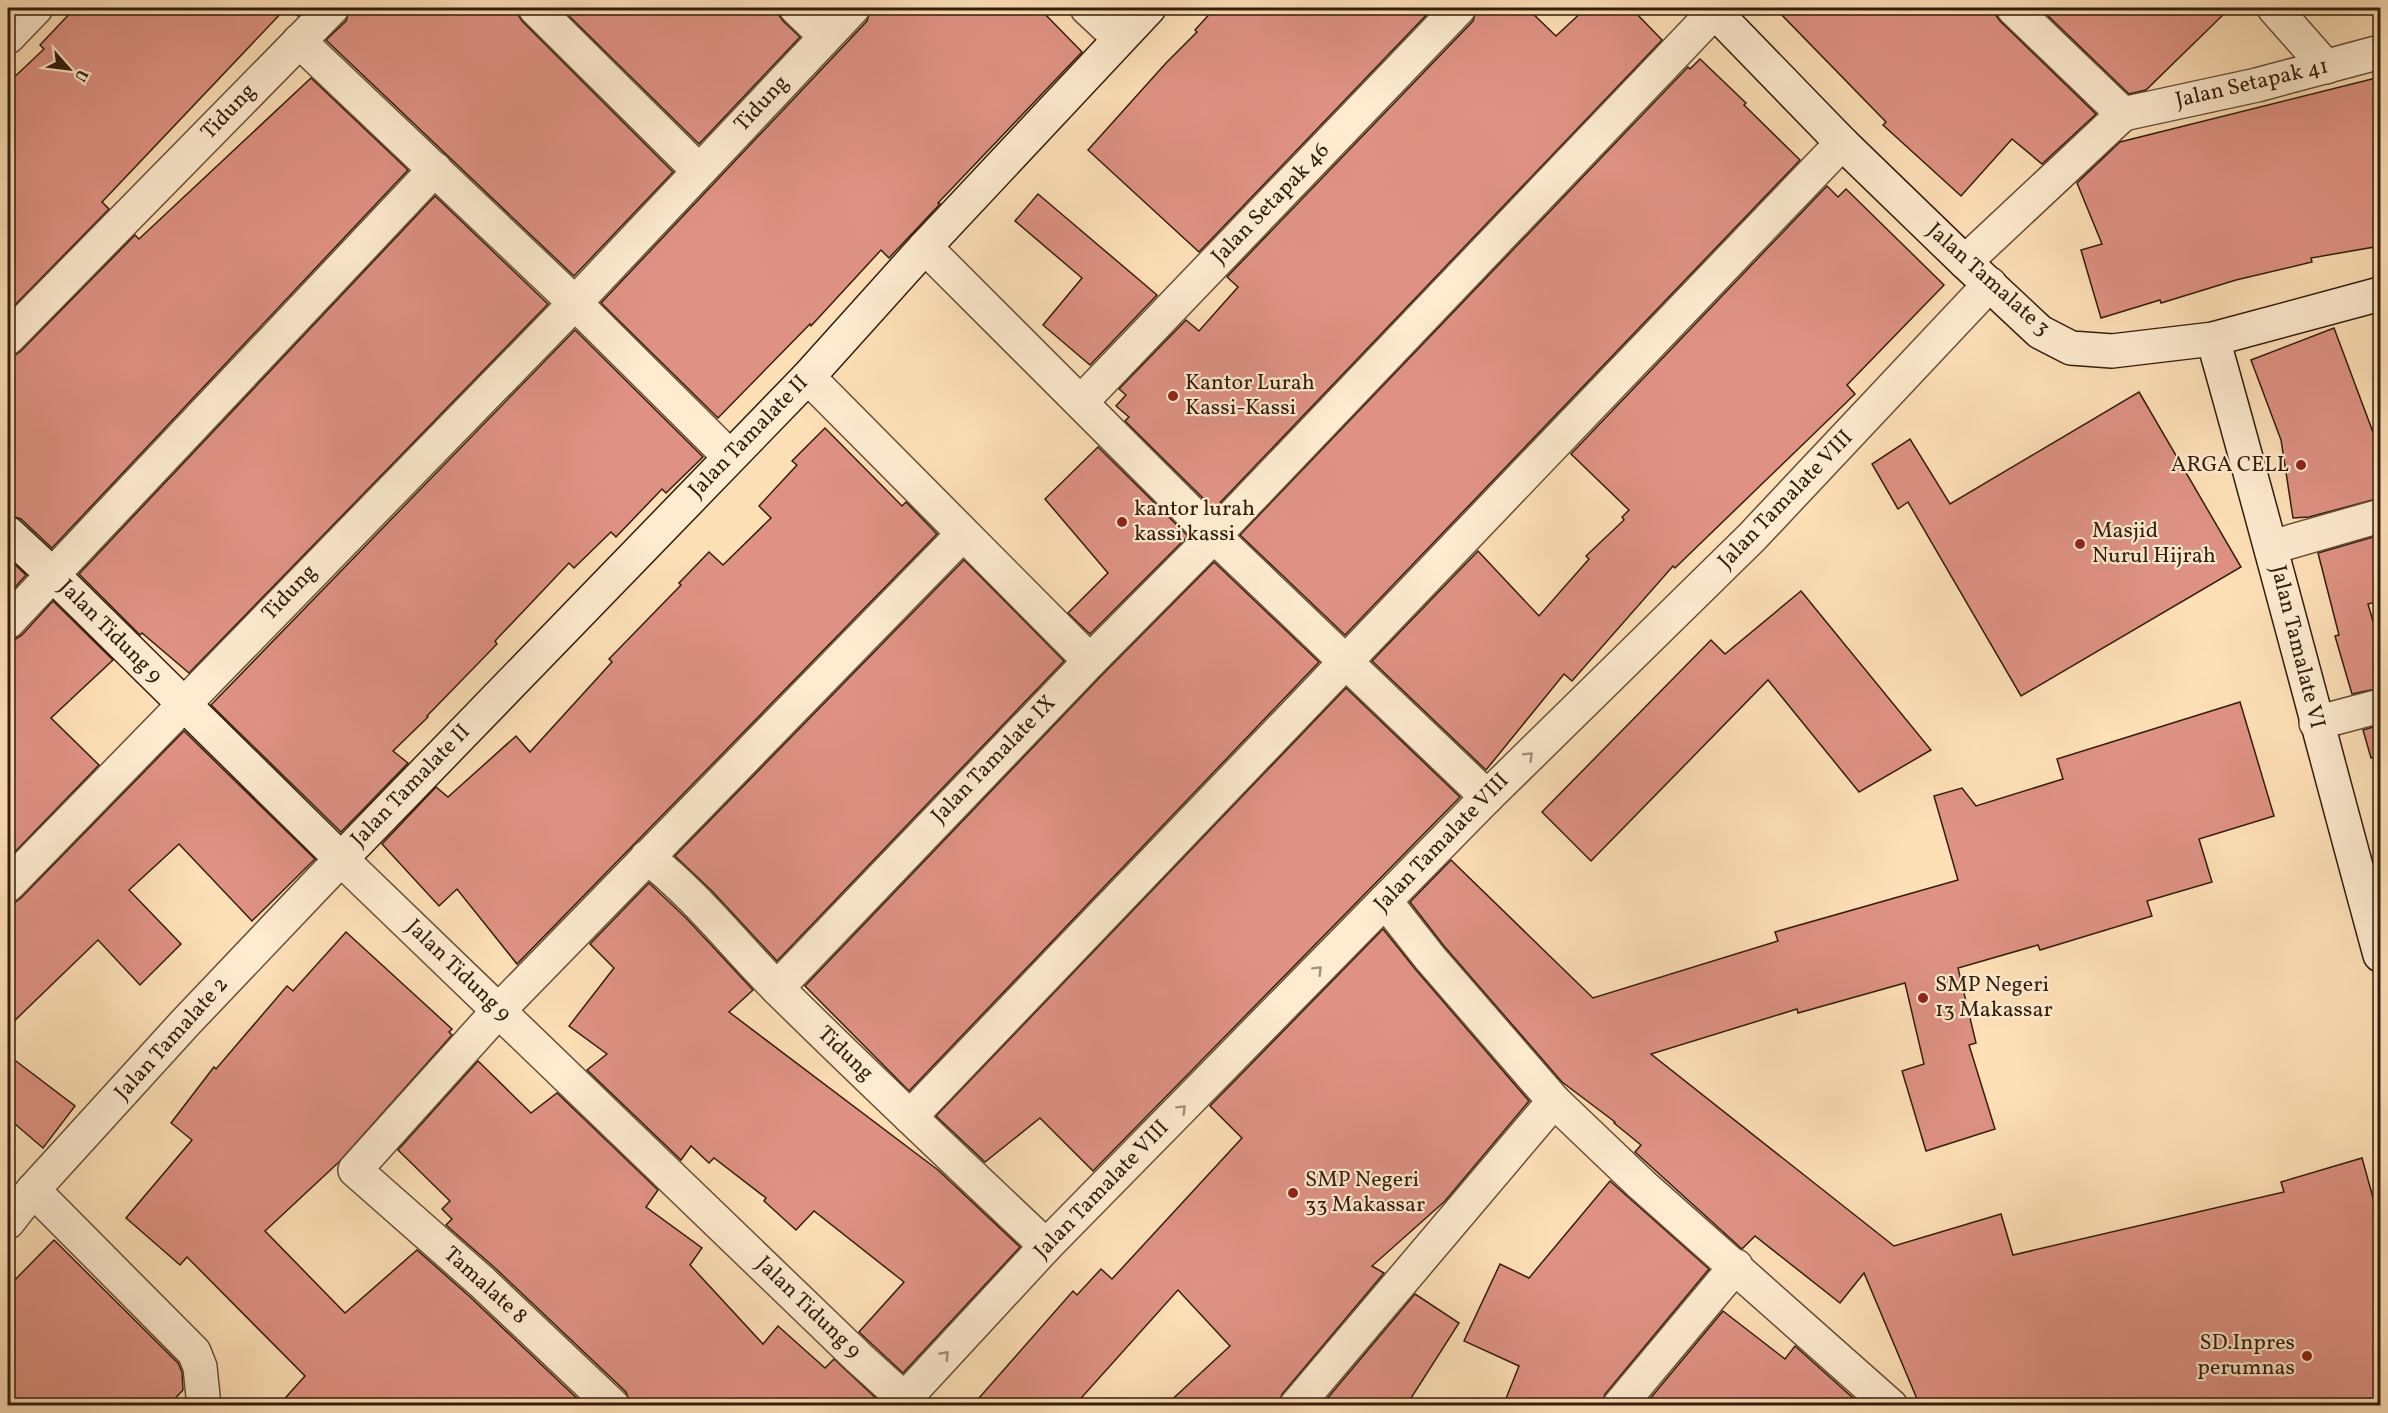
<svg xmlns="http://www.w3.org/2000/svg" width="2388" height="1413" font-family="Vollkorn,serif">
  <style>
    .building { fill: #df9284; stroke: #331d0d; stroke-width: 1.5 }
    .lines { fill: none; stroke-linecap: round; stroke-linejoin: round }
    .street-casing { stroke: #664e38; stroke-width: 36 }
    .secondary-casing { stroke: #331d0d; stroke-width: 36 }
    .street { stroke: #feebd0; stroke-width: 33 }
    .secondary { stroke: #feebd0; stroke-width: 33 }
    .oneway { stroke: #a38e78 }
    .poi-dot { fill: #8f2418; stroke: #feebd0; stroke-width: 2 }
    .labels { text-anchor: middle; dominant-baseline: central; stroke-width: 4.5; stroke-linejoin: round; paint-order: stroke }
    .street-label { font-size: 22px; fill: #331d0d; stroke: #feebd0 }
    .poi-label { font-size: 22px; fill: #331d0d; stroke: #feebd0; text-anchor: start }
  </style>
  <rect width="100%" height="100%" fill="#fee0b7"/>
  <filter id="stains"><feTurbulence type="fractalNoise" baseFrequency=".00333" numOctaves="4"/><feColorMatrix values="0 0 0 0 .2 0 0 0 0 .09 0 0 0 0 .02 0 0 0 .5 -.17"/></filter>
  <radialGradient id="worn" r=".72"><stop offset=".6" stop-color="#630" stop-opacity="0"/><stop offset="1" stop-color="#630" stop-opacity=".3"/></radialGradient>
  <g class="building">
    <path d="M75,8H286L102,202L109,209L8,312V83L44,49L40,45Z"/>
    <path d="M289,8H306L298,16Z"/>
    <path d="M350,8H517V13L522,21L673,172L574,276L326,40L346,21Z"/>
    <path d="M561,8H778V14L783,21L800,37L699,144Z"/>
    <path d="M871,8H1039L1082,52L938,203L940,204L889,258L881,250L811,326L810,324L718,418L601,303L867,21Z"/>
    <path d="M1215,8H1433L1199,252L1088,150L1166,63L1197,32L1195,30Z"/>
    <path d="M1477,8H1527L1556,36L1586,8H1631L1662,40L1214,509L1125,421L1129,417L1116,406L1126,395L1119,389L1186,320L1199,331L1238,287L1227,277L1473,21Z"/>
    <path d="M1775,8H1995V14L2000,21L2096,114L2042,164L2012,139L1961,196L1883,125L1886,122Z"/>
    <path d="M2040,8H2230L2146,90L2129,94Z"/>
    <path d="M1700,59L1746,103L1744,105L1800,160L1345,635L1240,535L1688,67L1690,69Z"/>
    <path d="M2380,77V246L2311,258L2312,262L2236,280L2161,303L2160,300L2101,318L2081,250L2102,244L2077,183L2120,142Z"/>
    <path d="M311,78L408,170L52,548L21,519L8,515V356H14L21,351L135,235L139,239Z"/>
    <path d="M1827,186L1838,197L1846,189L1944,285L1847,385L1855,394L1675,568L1673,566L1572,681L1564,674L1486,770L1372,661L1478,551L1539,616L1589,559L1586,556L1624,520L1622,517L1629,510L1571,454Z"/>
    <path d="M1038,194L1157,295L1090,365L1043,325L1082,278L1015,221Z"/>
    <path d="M435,196L548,304L189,673L142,633L140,635L79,574Z"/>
    <path d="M2334,328L2380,451V498L2309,517L2293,518L2281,440L2251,360Z"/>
    <path d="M575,330L703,457L666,493L662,489L616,537L611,532L574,568L569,563L495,641L497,644L427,716L428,717L393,751L408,763L341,832L211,705Z"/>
    <path d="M2139,392L2241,567L2021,696L1908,502L1898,509L1872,464L1910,439L1950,504Z"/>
    <path d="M825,428L902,506L906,502L937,534L517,964L457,889L439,906L382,844L436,787L448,797L516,736L530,752L612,662L609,659L681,585L679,583L709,552L723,565L771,518L759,506L797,465L792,461Z"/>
    <path d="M1098,447L1188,536L1090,634L1068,613L1108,573L1045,499Z"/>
    <path d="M2380,535V601L2368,604L2380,645V688L2352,694L2335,636L2339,635L2318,553Z"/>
    <path d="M8,558L26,575L8,595Z"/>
    <path d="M964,560L1064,661L777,961L712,891L675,856Z"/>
    <path d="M1214,562L1319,662L909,1091L805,986L1103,674Z"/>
    <path d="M1801,591L1931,750L1859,792L1768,680L1591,861L1542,812L1711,640L1725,654Z"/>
    <path d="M53,601L113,660L51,718L99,765L8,859V640H14L22,635Z"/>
    <path d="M1346,688L1460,797L1093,1171L1040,1118L985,1162L936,1116Z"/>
    <path d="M2240,702L2274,816L2199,839L2212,882L2147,901L2152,916L2040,950L2038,945L1958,968L1976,1043L1969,1045L1995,1129L1926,1151L1902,1071L1924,1064L1905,983L1798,1013L1797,1009L1651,1054L1894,1246L2001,1214L2013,1255L2284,1192L2281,1182L2362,1158L2380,1223V1406H1920L1864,1273L1840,1303L1755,1236L1742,1249L1635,1152L1641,1145L1614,1123L1615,1122L1562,1082L1444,946L1410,902L1451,860L1593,998L1778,941L1775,932L1958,880L1934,796L1962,788L1976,806L2063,779L2057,759Z"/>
    <path d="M2380,725V757L2371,758L2363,730Z"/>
    <path d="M184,731L315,859L252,921L179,844L129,890L181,944L140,985L98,940L8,1027V903H14L21,898Z"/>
    <path d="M649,883L686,918L753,990L729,1012L938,1170L1020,1247L903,1373L859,1332L904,1282L814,1211L796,1230L764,1201L766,1198L714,1158L709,1163L691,1146L681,1160L587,1070L607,1054L569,1026L614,968L590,944Z"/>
    <path d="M1383,929L1416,970L1529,1101L1445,1201L1372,1266L1384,1273L1282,1394L1278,1406H1165L1230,1346L1178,1290L1074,1406H972L1073,1291L1077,1295L1101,1269L1112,1279L1242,1138L1210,1106Z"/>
    <path d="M346,932L452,1029L449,1032L452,1035L339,1162L265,1231L345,1313L417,1250L469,1296L585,1406H278L305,1376L187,1257L180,1265L126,1218L192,1140L171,1123L214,1067L216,1069L287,986L293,991Z"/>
    <path d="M8,1055L75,1106L43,1148L8,1118Z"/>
    <path d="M478,1061L531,1113L557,1093L658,1190L646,1207L702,1248L690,1265L763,1344L778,1326L825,1368L834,1359L880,1402V1406H631L626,1392L495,1268L446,1225L452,1219L442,1209L450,1201L398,1150Z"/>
    <path d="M1610,1181L1709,1269L1605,1394L1601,1406H1503L1519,1366L1464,1341L1500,1264L1529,1278Z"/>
    <path d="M54,1240L178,1363L182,1372L183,1390L168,1406H8V1287Z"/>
    <path d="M1415,1294L1459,1323L1406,1406H1321Z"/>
    <path d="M1723,1311L1785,1359L1795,1346L1862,1406H1644Z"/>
  </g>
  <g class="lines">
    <defs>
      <g id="street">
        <path d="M535,8L699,171"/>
        <path d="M796,8L825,36"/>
        <path d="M1087,8L1119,38"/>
        <path d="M2013,8L2123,114"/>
        <path d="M2274,8L2326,67"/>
        <path d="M8,37L36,8"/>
        <path d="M299,41L575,303L729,456"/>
        <path d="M2123,114L2257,85L2380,52"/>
        <path d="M925,247L1214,536L1487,797"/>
        <path d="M1965,262L2123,114"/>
        <path d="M8,338L332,8"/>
        <path d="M808,377L1090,661"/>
        <path d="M1082,401L1459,8"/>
        <path d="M2272,547L2380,516"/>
        <path d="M8,622L435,169"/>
        <path d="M2316,723L2380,706"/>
        <path d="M647,857C697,896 735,946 779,990C867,1077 956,1161 1046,1246"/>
        <path d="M8,885L575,303L853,8"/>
        <path d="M1385,901L1430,958L1554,1101L1642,1185L1891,1406"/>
        <path d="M777,988L1090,661L1214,536L1718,8"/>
        <path d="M910,1117L1842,143"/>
        <path d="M33,1190L194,1352L200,1367L204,1406"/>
        <path d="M8,1222L33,1190L186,1022L341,859L859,1358L912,1406"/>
        <path d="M613,1406L482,1282L355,1170L499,1010L963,534"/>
        <path d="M898,1406L1046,1246L1487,797L1752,537L1990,284"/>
        <path d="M1296,1406L1554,1101"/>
        <path d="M1619,1406L1736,1266"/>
      </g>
      <g id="secondary">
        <path d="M1711,8L1842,143L1965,262L2040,332L2071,348L2112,351L2213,339L2380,294"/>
        <path d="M2213,339C2271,544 2324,750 2380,955"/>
        <path d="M8,533L52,574L341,859L808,377L925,247L1149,8"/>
      </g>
    </defs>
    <use href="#street" class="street-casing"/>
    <use href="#secondary" class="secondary-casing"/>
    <use href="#street" class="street"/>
    <use href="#secondary" class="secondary"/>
  </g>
  <defs><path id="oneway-chevron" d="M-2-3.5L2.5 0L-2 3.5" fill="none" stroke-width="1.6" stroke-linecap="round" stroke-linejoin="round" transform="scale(1.5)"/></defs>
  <g class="oneway">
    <use href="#oneway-chevron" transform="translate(1529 756) rotate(-44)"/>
    <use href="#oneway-chevron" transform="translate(1318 970) rotate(-45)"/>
    <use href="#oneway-chevron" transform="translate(1182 1109) rotate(-45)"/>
    <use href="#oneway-chevron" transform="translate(945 1355) rotate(-47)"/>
  </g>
  <g class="poi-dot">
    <circle cx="1173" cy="396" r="6"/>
    <circle cx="2301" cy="465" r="6"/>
    <circle cx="1122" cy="522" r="6"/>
    <circle cx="2080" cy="544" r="6"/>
    <circle cx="1923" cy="998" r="6"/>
    <circle cx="1293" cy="1193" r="6"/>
    <circle cx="2307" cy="1356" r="6"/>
  </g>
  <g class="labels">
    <g class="street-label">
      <text transform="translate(2252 84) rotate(-13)">Jalan Setapak 41</text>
      <text transform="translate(762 104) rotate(-47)">Tidung</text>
      <text transform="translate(229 112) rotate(-46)">Tidung</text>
      <text transform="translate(1271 204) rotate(-46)">Jalan Setapak 46</text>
      <text transform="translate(1988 280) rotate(42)">Jalan Tamalate 3</text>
      <text transform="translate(749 437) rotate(-46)">Jalan Tamalate II</text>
      <text transform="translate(1786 500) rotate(-46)">Jalan Tamalate VIII</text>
      <text transform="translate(290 593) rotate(-46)">Tidung</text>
      <text transform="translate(110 632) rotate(45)">Jalan Tidung 9</text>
      <text transform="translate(2297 647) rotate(76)">Jalan Tamalate VI</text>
      <text transform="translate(994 760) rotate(-46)">Jalan Tamalate IX</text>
      <text transform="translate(411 786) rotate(-46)">Jalan Tamalate II</text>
      <text transform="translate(1442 843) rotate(-46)">Jalan Tamalate VIII</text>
      <text transform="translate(458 971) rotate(44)">Jalan Tidung 9</text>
      <text transform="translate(172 1039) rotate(-48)">Jalan Tamalate 2</text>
      <text transform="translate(845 1054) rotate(44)">Tidung</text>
      <text transform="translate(1102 1190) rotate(-46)">Jalan Tamalate VIII</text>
      <text transform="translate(485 1286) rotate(42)">Tamalate 8</text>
      <text transform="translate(808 1308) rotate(44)">Jalan Tidung 9</text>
    </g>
    <g class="poi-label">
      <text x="1185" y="383">Kantor Lurah<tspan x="1185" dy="25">Kassi-Kassi</tspan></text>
      <text x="2289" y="465" text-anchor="end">ARGA CELL</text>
      <text x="1134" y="509">kantor lurah<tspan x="1134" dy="25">kassi kassi</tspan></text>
      <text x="2092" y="531">Masjid<tspan x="2092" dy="25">Nurul Hijrah</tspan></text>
      <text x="1935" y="985">SMP Negeri<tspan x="1935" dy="25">13 Makassar</tspan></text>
      <text x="1305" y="1180">SMP Negeri<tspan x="1305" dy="25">33 Makassar</tspan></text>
      <text x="2295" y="1343" text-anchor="end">SD.Inpres<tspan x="2295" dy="25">perumnas</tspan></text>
    </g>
  </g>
  <rect width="2388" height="1413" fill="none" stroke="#fee0b7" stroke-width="30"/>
  <rect x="9" y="9" width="2370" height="1395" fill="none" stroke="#331d0d" stroke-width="3"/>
  <rect x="15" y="15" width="2358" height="1383" fill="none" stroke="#331d0d" stroke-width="1.5"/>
  <g transform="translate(69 69) rotate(118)" stroke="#feebd0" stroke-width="4.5" paint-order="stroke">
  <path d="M0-4.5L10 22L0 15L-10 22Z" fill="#331d0d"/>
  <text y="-9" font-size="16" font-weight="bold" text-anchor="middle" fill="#331d0d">U</text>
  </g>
  <rect width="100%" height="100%" filter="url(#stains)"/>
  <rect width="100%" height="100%" fill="url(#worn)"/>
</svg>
